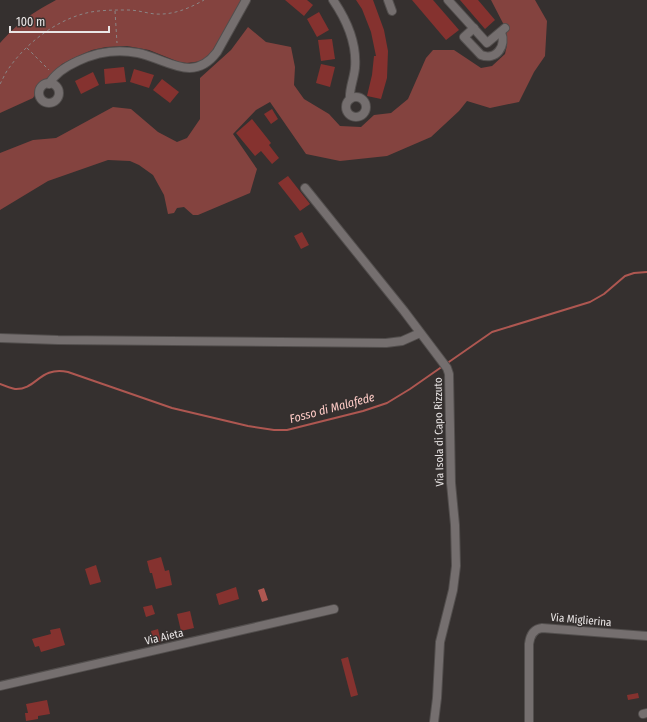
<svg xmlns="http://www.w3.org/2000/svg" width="647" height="722" font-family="'Fira Sans Condensed',sans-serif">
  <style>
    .green { fill: #84433f }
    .water { fill: #ae5751 }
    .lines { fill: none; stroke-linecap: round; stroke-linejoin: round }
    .stream { stroke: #ae5751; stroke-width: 2 }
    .building { fill: #85322f }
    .minor-casing { stroke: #524e4d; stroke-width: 10 }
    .path { stroke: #8b8686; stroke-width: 1; stroke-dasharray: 3 3; stroke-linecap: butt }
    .minor { stroke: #756f6f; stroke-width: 8 }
    .labels { text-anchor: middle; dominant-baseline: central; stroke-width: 3; stroke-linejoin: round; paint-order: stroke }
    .street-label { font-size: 11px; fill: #eae6e6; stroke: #35302f }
    .water-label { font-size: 12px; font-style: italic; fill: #ffccc7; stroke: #35302f }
  </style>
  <rect width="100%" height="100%" fill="#35302f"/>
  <g class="green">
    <path d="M56,0H242L211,53L202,61L187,63L179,62L149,50L127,46L106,47L92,50L76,57L62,64L40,86L33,98L0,113V43C19,22 32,13 56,0Z"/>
    <path d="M491,0H535L547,21L545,56L534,72L519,102L490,108L467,101L459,111L431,137L387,156L340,161L306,154L270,102L256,110L233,134L257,169L250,193L198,215H193L184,207L177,208L174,213L168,214L164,195L153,175L139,165L130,161L108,160L48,181L0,210V153L33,140L56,138L113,107L131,109L158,132L177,142L187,138L200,119V78L231,50L248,27L266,42L291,47L295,67L294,85L304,99L329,114L340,126L361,127L374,115L391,113L408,99L426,58L433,50H454L481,68L492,66L505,54L507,45L506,29Z"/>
  </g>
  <path class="water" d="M264,588L268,600L262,602L258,590Z"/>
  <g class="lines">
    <g class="stream">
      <path d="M446,364L492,332L590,302L604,294L625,276L634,273L647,272"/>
      <path d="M0,384C5,386 10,388 15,389C37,390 39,366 68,372L172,408L248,426L274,430H287L363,411L387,403L410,389L443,366"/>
    </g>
  </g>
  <g class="building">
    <path d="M285,0H307L313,5L304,16Z"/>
    <path d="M356,0H373L384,30L388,51L387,78L381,99L367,96L372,75L374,56H376L371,32L362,9Z"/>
    <path d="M412,0H433L459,30L446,40Z"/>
    <path d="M460,0H478L495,20L485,29Z"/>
    <path d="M319,12L329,30L317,37L307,19Z"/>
    <path d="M332,39L335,59L321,61L318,40Z"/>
    <path d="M321,64L335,67L330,87L316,83Z"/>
    <path d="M124,67L126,82L105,84L104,69Z"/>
    <path d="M134,69L154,75L149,88L130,82Z"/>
    <path d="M93,72L99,85L81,94L75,81Z"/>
    <path d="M162,79L179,92L170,103L153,90Z"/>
    <path d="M272,109L278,119L271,124L264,114Z"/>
    <path d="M252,119L271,143L269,145L279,158L272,164L261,151L255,156L236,133Z"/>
    <path d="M288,176L310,204L300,211L278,183Z"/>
    <path d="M302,232L309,245L301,249L294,236Z"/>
    <path d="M161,557L165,571L169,570L172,585L156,589L152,573H150L147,561Z"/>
    <path d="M96,565L101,582L90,585L85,569Z"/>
    <path d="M236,587L239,599L219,605L216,594Z"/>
    <path d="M152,605L155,614L146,617L143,607Z"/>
    <path d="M190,611L194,628L181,631L177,614Z"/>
    <path d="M60,628L65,645L41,652L39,646L35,647L32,639L51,634L50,630Z"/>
    <path d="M158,629L161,642L154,644L151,631Z"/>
    <path d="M348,657L358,695L351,697L341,659Z"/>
    <path d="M638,693L639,698L628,700L627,695Z"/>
    <path d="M47,700L50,714L38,716V719L26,721L25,713H28L26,704Z"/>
  </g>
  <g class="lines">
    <defs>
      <g id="minor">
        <path d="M333,0C346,19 357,44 355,68C354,79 349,89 350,99"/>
        <path d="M388,0L392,11"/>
        <path d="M448,0L487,43L505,28"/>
        <path d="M474,28L464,37L481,55C496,61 507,46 501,32"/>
        <circle cx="49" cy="93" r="10"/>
        <path d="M49,84C55,73 67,66 78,61C97,52 118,49 138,53C167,59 193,84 217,52L246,0"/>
        <circle cx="356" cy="107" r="10"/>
        <path d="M305,188L404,311L447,368L449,374L451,483L455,525L456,566L453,590L440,642L437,698L434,722"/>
        <path d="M0,338L58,340L386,343L402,341L420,333"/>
        <path d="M0,686L334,609"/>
        <path d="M643,714L647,713"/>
        <path d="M529,722V644C530,636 533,629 542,628L647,636"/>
      </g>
    </defs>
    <use href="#minor" class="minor-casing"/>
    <g class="path">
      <path d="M115,11L117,43"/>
      <path d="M27,48L49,70"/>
      <path d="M0,84C3,79 5,73 9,68C27,42 59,18 91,12C103,10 115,10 128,10C137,10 146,13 155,14C173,15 188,9 204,0"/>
    </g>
    <use href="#minor" class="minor"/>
  </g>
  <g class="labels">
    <g class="street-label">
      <text transform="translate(439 432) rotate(-91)">Via Isola di Capo Rizzuto</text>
      <text transform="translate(581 620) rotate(5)">Via Miglierina</text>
      <text transform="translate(164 637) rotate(-13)">Via Aieta</text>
    </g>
    <g class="water-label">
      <text transform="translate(332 408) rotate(-15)">Fosso di Malafede</text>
    </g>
  </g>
  <path d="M10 26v6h99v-6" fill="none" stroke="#eae6e6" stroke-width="2"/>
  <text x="16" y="26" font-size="12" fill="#eae6e6" stroke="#35302f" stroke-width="3" paint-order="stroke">100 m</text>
</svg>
